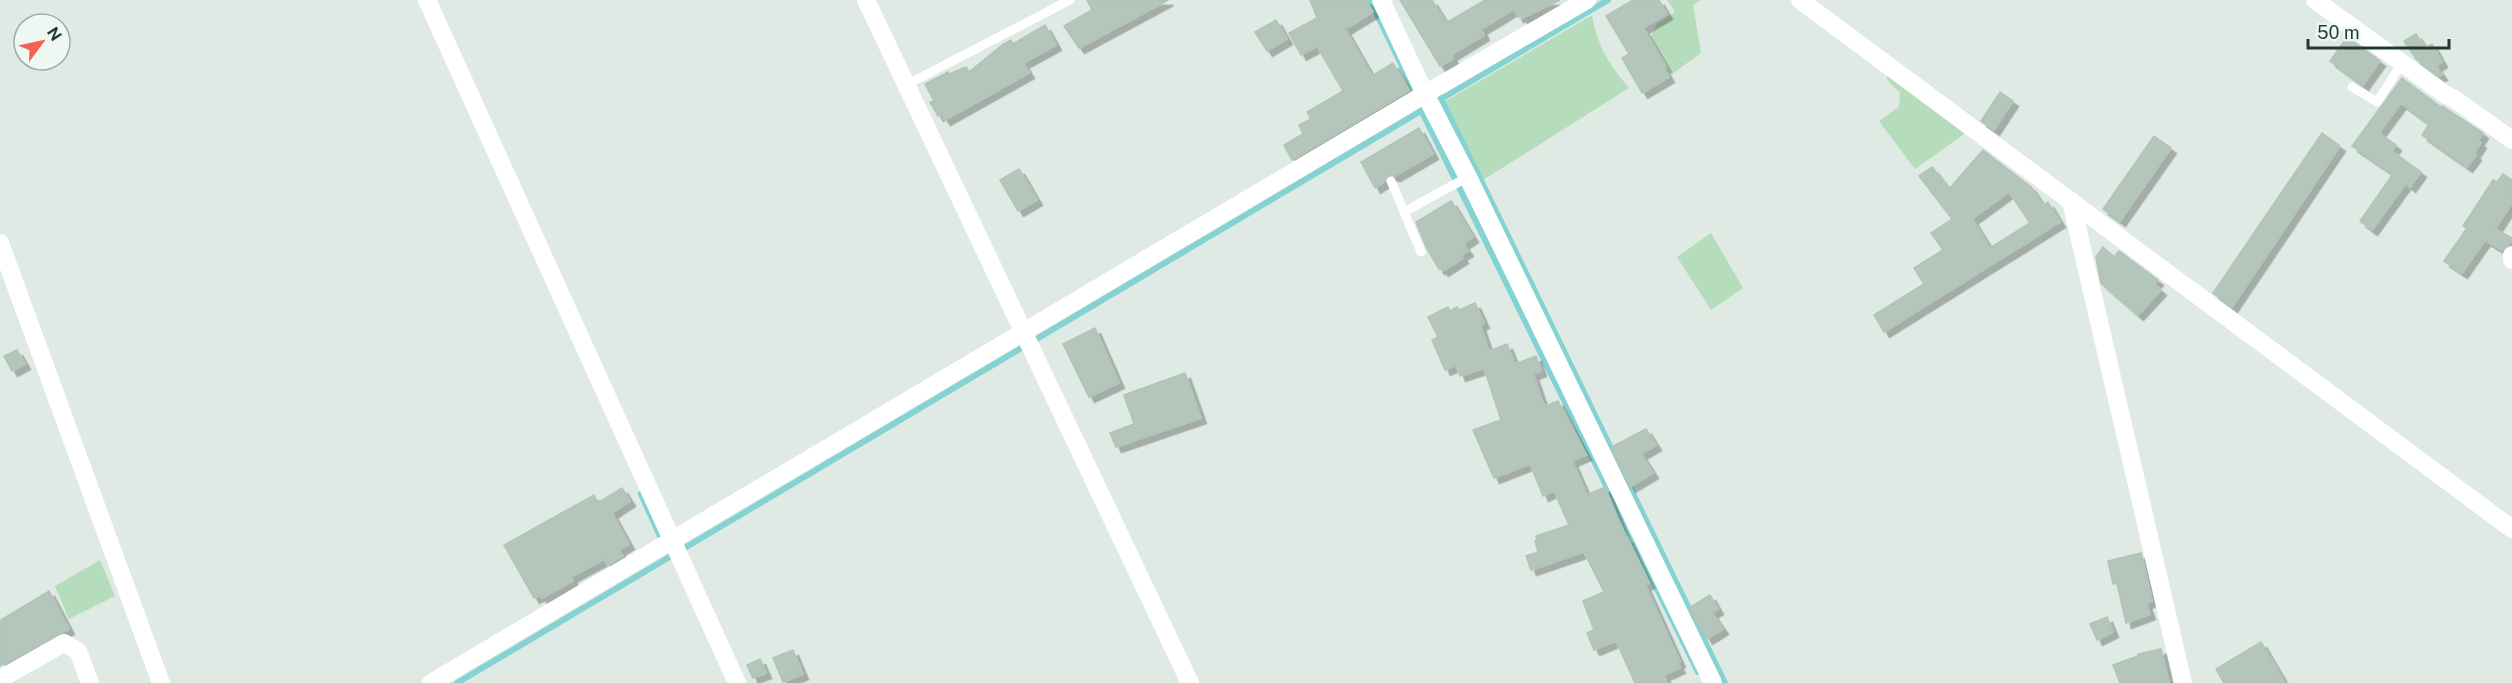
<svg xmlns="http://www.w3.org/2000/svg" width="2512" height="683" font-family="'Public Sans',sans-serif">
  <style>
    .green { fill: #b6ddbb }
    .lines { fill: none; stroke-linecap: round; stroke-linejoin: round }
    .stream { stroke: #84d2d2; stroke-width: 6 }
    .building { fill: #b4c5bc; stroke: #b1c4b9; stroke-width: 1.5; fill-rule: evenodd; filter: url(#shadow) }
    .service { stroke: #fff; stroke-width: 9 }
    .minor { stroke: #fff; stroke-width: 18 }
  </style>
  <defs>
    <filter id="shadow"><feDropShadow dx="5.5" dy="5.5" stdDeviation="0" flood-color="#0004"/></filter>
  </defs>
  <rect width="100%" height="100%" fill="#deeae3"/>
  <g class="green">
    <path d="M1667,0H1701L1693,5L1701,53L1672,74L1651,37L1656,25L1675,12Z"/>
    <path d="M1592,15C1598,48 1608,62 1629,88L1483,180L1446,101Z"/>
    <path d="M1887,74L1965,132L1963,135L1915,169L1879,121L1899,107L1900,93L1887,80Z"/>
    <path d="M1711,233L1743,288L1711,310L1677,257Z"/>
    <path d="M100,560L115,596L69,619L55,586Z"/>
  </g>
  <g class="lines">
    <g class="stream">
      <path d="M1370,0L1412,87"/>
      <path d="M1441,98L1725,683"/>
      <path d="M1421,110L1698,672"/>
      <path d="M641,494L660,536"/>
      <path d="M457,683L1608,0"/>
    </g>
  </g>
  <g class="building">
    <path d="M1087,0H1168L1079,48L1064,26L1092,10Z"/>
    <path d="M1310,0H1366L1373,12L1345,29L1372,76L1393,63L1409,90L1292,160L1284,145L1303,134L1299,125L1311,119L1307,112L1343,91L1317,46L1301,55L1289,33L1317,18Z"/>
    <path d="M1400,0H1432L1446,23L1485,0H1560L1522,18L1521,16L1518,17L1514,9L1481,29L1484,35L1451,55L1453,59L1440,66Z"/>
    <path d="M1633,0H1659L1667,14L1643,28L1666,67L1664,68L1669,77L1642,93L1622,58L1629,54L1606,16Z"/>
    <path d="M1276,20L1287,39L1267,51L1255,32Z"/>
    <path d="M1045,25L1056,45L1023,63L1029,73L945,120L941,114L938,116L930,102L934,101L925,84L948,72L949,74L966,67L969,72L1002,45L1011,40L1013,44Z"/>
    <path d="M2416,34L2425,48L2432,44L2442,62L2436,66L2442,75L2439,76L2416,59L2404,41Z"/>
    <path d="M2347,37L2380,61L2363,85L2330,61Z"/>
    <path d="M2402,78L2441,107L2442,106L2483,133L2478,141L2481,143L2474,153L2476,155L2467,167L2422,135L2429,124L2401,103L2379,133L2396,145L2392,151L2421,172L2410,187L2406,183L2372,230L2360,221L2393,174L2352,146Z"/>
    <path d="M2000,92L2013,101L1994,130L1981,121Z"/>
    <path d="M1419,128L1433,154L1395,176L1388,175L1384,182L1375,188L1361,162Z"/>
    <path d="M2322,133L2340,146L2232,307L2213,293Z"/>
    <path d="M2154,136L2171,148L2120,221L2103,209Z"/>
    <path d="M1983,150L2031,187L2043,206L2048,202L2060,222L1884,332L1874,315L1924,284L1914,268L1943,250L1931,233L1952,219L1919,176L1932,167L1949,189ZM2009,192L2030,223L1990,248L1972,219Z"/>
    <path d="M1019,169L1037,200L1018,211L1000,180Z"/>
    <path d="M2503,174L2512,180V203L2495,229L2512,238V241L2502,250L2485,240L2462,273L2444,261L2467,228L2463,226L2493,180L2497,182Z"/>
    <path d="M1451,201L1473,237L1463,244L1468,251L1461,255L1463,258L1443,271L1441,268L1439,269L1427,249L1416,222Z"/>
    <path d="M2103,247L2114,257L2119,251L2158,280L2154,284L2161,290L2138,315L2101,283L2096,257Z"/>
    <path d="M1475,303L1484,323L1480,325L1489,351L1507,344L1515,364L1536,356L1541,371L1533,374L1543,403L1546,406L1558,401L1586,455L1572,461L1587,495L1605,487L1626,538L1627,537L1649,583L1645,585L1680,662L1677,663L1680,668L1664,675L1667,683H1635L1616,641L1594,650L1587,633L1594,630L1583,601L1604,592L1584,552L1531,570L1526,556L1538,552L1535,541L1537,540L1536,536L1569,525L1554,491L1543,496L1530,464L1494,478L1473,430L1501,420L1484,368L1460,376L1456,365L1445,370L1432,340L1438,337L1428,317L1448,307L1450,311L1457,307L1459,310Z"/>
    <path d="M1095,328L1119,383L1089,397L1063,344Z"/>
    <path d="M17,350L25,364L12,371L4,356Z"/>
    <path d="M1185,373L1201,418L1116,447L1110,433L1134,424L1124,395Z"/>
    <path d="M1646,429L1656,445L1641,454L1653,473L1630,487L1611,447Z"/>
    <path d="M622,488L630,501L612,513L629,544L619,550L623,556L608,565L604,559L571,577L573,581L542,598L540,595L534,598L504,545L594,495L598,503Z"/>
    <path d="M2141,553L2152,601L2146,603L2150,614L2126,623L2117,583L2113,584L2108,561Z"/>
    <path d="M49,591L69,629L0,666L1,620Z"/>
    <path d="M1710,595L1718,609L1712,613L1723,629L1707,639L1689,608Z"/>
    <path d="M2107,617L2113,632L2097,640L2090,624Z"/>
    <path d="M2261,642L2285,683H2224L2216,669Z"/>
    <path d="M2161,649L2169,683H2120L2113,665L2138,656V654Z"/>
    <path d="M793,650L803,674L783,682L773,658Z"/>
    <path d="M760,659L766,673L753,678L747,665Z"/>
  </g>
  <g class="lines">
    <g class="service">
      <path d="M906,85L1070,0"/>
      <path d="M2352,87L2377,102L2403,62"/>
      <path d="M1391,181L1421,252"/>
      <path d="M1404,212L1468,177"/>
    </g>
    <g class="minor">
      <path d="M427,0L737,683"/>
      <path d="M866,0L1190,683"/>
      <path d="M1381,0L1425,94L1587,0"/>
      <path d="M1800,0L2512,529"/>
      <path d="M2315,0L2446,95L2456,100L2512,140"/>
      <path d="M2071,201L2183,683"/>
      <path d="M0,243L161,683"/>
      <path d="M2512,255V260"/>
      <path d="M0,679L64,643L78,651L90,683"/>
      <path d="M431,683L1425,94L1468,177L1713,683"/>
    </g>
  </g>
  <g transform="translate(42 42) rotate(57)"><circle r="28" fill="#eff7f2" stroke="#9caca4" stroke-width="1.5"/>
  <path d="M0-4.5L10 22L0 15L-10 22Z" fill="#f66051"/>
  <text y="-9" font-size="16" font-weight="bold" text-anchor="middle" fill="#1f3b2f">N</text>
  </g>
  <path d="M2308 39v9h141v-9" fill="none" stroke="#1f3b2f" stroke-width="3"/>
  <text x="2317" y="39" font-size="18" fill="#1f3b2f" stroke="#eff7f2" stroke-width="4.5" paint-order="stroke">50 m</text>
</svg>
